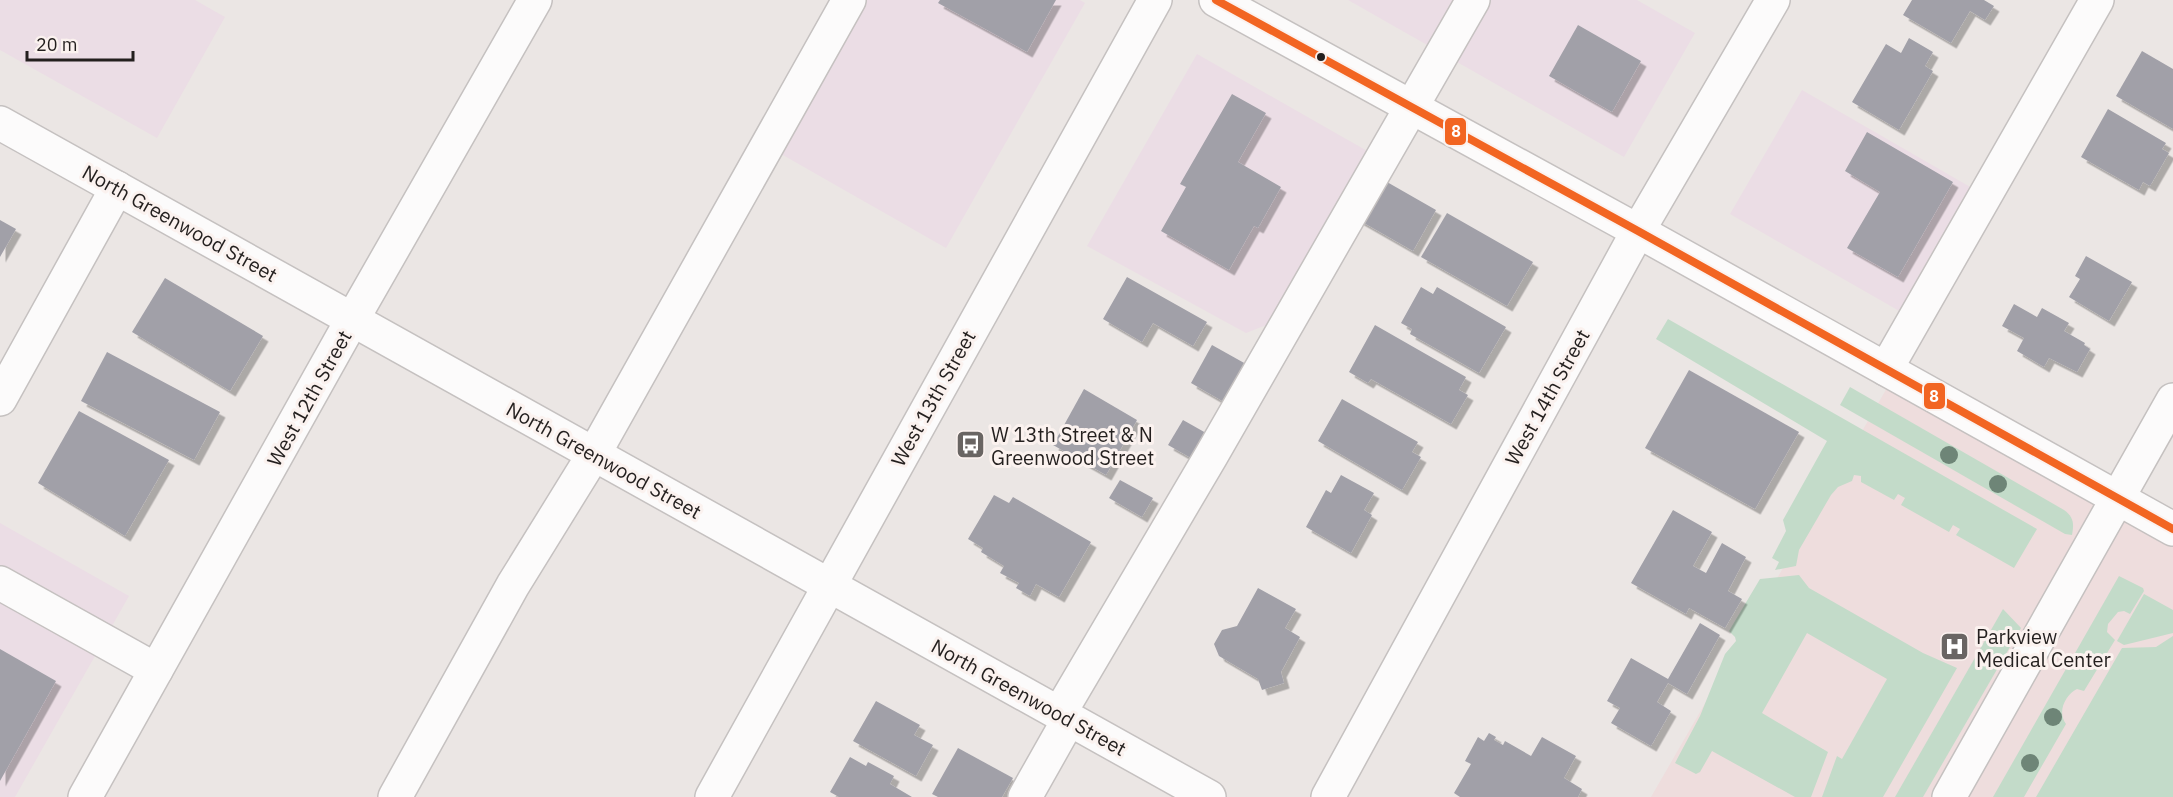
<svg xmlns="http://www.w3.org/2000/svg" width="2173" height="797" font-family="'IBM Plex Sans',sans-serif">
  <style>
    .commercial { fill: #ebdde5 }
    .medical { fill: #edd }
    .green { fill: #c3dbc9 }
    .building { fill: #a1a0a8; filter: url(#shadow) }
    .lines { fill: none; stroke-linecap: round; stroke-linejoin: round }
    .minor-casing { stroke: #c5c1c0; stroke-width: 36 }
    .major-casing { stroke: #c5c1c0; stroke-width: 36 }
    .minor { stroke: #fcfbfb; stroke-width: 33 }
    .major { stroke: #fcfbfb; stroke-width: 33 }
    .bus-1-casing { stroke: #fbf2ef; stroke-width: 12 }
    .bus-1 { stroke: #f26522; stroke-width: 8 }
    .tree { fill: #6e8577 }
    .bus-dot { fill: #231f1e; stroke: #fbf2ef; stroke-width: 2 }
    .labels { text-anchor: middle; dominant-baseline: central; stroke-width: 6; stroke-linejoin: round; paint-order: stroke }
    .street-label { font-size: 20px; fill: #231f1e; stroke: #fbf2ef }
    .poi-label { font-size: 20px; fill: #231f1e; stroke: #fbf2ef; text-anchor: start }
    .line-badge { stroke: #fbf2ef; stroke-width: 2 }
    .badge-label { font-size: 16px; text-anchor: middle; font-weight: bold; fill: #fff }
  </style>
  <defs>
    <filter id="shadow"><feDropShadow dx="5.5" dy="5.5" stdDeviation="0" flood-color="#0004"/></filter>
  </defs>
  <rect width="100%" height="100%" fill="#ebe6e4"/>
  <g class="commercial">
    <path d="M0,0H195L225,17L157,138L0,50Z"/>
    <path d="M859,0H1080L1085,3L946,248L774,150Z"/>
    <path d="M1348,0H1637L1695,33L1624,157Z"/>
    <path d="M1197,54L1369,152L1269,324L1246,333L1087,246Z"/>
    <path d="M1802,90L1972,188L1901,312L1730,214Z"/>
    <path d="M0,523L129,596L15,797H0Z"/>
  </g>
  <path class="medical" d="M1895,374L2173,529V797H1651Z"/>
  <g class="green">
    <path d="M1668,319L2037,529L2014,568L1956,535L1960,529L1953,525L1949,532L1901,505L1905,498L1898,494L1894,500L1861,482V476L1854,475L1852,481L1838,487L1831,495L1799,550L1796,566L1775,570L1779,562L1772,558L1786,531L1783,520L1827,441L1656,339Z"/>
    <path d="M1850,387L2064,510C2074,517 2074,524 2072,535L2065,534L1840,405Z"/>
    <path d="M1799,575L1809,588L1923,653L1957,668L1883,797H1822L1837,756L1842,759L1887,679L1807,633L1762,713L1828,752L1811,797H1795L1712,751L1700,772L1696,774L1675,763L1700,716L1725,654L1736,641L1735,637L1729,631L1760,579Z"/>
    <path d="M2119,576L2143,588L2144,591L2130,614L2124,611L2118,612L2108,624L2107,632L2115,640L2084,691L2077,689C2065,695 2057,712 2066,724L2024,797H1993Z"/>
    <path d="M2144,594L2173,610V633L2124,645L2117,641Z"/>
    <path d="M2003,609L2021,628L1923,797H1895Z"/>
    <path d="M2173,636V797H2036L2122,648L2156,647Z"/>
  </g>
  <g class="building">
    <path d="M940,0H1056L1027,52L938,3Z"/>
    <path d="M1912,0H1984L1994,6L1985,20L1970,11L1951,43L1903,15Z"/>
    <path d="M1578,25L1641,61L1612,112L1549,76Z"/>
    <path d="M1909,38L1933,52L1925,66L1933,71L1899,130L1852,102L1886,44L1901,53Z"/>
    <path d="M2142,51L2173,69V129L2116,96Z"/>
    <path d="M1232,94L1266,113L1238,162L1281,187L1258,228L1254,226L1229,270L1161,231L1186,187L1180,184Z"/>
    <path d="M2108,109L2166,143L2162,149L2169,153L2150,186L2143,182L2139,190L2081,157Z"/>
    <path d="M1867,132L1953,182L1898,277L1847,248L1880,192L1845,171Z"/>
    <path d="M1380,178L1436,210L1413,251L1357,219Z"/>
    <path d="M1447,213L1533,262L1507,306L1421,257Z"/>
    <path d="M0,220L16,229L0,257Z"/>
    <path d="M2086,256L2132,282L2109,321L2069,297L2080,279L2075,276Z"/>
    <path d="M1127,277L1207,322L1193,346L1153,323L1142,342L1103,319Z"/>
    <path d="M165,278L263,336L230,391L132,332Z"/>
    <path d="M1421,287L1433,294L1437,287L1506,327L1479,373L1410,334L1412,329L1401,323Z"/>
    <path d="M2014,304L2037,317L2042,308L2069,323L2064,331L2085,343L2084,345L2090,349L2077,372L2049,358L2044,367L2017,351L2024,338L2002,326Z"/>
    <path d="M1375,325L1466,377L1459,390L1468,395L1451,424L1371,379L1368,383L1349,372Z"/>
    <path d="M1212,345L1246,364L1224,402L1191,383Z"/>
    <path d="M107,352L220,412L194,460L81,401Z"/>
    <path d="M1689,370L1799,432L1755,509L1645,448Z"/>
    <path d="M1084,389L1137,420L1106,475L1053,445Z"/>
    <path d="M1342,399L1418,442L1412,452L1421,457L1402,490L1318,441Z"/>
    <path d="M79,411L169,460L125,536L38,483Z"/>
    <path d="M1183,420L1206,433L1191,458L1168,445Z"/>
    <path d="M1341,475L1374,493L1364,510L1372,515L1351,553L1306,527L1326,490L1331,493Z"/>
    <path d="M1120,480L1153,498L1142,517L1109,498Z"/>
    <path d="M994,495L1009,503L1013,497L1091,542L1059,597L1036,584L1030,596L1016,588L1019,583L1000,573L1004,566L981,552L983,548L968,539Z"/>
    <path d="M1673,510L1712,532L1693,566L1706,573L1722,543L1746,557L1728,591L1742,599L1725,628L1689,608L1686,614L1631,583Z"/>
    <path d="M1258,588L1296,609L1285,628L1300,637L1281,672L1284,683L1262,690L1258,679L1219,656L1214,644L1222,630L1237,626Z"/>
    <path d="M1700,623L1720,635L1687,694L1668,683L1657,702L1671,711L1651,746L1611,723L1620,708L1607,701L1631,658L1668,679Z"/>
    <path d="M0,649L56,681L0,781Z"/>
    <path d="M876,701L920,725L914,735L933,745L916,776L853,741Z"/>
    <path d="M1489,733L1496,737L1494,740L1503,745L1505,741L1531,756L1542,737L1576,756L1564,778L1582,789L1578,797H1460L1454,793L1471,764L1465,761L1478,737L1484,741Z"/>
    <path d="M958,748L1013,778L1002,797H938L932,794Z"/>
    <path d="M850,757L866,766L868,762L894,776L890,784L912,797H839L830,792Z"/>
  </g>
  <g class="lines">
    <defs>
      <g id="minor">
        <path d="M1886,369L2097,0"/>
        <path d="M0,399L117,188"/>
        <path d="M0,583L156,670"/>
        <path d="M1059,714L1211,456L1473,0"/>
        <path d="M85,797L352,320L535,0"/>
        <path d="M395,797L513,585L594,454L849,0"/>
        <path d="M1025,797L1069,719"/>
        <path d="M1328,797L1638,231L1773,0"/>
        <path d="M1949,797L2173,400"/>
      </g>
      <g id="major">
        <path d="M1216,0L1638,231L2173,529"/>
        <path d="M0,123L1209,797"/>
        <path d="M712,797L1155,0"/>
      </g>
    </defs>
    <use href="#minor" class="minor-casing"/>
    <use href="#major" class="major-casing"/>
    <use href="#minor" class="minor"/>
    <use href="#major" class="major"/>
    <defs>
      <path id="bus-1" d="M1216,0L1638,231L2173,529"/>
    </defs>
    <use href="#bus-1" class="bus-1-casing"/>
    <use href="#bus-1" class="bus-1"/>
  </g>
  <g class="tree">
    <circle cx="1949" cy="455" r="9"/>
    <circle cx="1998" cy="484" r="9"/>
    <circle cx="2053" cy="717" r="9"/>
    <circle cx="2030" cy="763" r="9"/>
  </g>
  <defs>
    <symbol id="bus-square" viewBox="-11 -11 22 22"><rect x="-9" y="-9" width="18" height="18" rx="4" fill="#696563" stroke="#fbf2ef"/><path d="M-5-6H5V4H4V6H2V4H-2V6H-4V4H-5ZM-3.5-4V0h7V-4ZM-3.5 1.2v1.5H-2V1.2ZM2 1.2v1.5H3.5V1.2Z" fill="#fff"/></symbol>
    <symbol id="hospital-square" viewBox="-11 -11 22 22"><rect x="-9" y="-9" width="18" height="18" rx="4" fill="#696563" stroke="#fbf2ef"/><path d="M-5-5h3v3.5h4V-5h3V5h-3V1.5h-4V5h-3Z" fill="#fff"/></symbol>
  </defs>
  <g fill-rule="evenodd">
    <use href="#bus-square" x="954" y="428" width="33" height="33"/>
    <use href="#hospital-square" x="1938" y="630" width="33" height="33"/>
  </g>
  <circle class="bus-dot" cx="1321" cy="57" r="5"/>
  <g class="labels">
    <g class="street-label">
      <text transform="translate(180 223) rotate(29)">North Greenwood Street</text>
      <text transform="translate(1547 397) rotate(-61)">West 14th Street</text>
      <text transform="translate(309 398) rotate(-61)">West 12th Street</text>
      <text transform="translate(933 398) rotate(-61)">West 13th Street</text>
      <text transform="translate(604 460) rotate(29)">North Greenwood Street</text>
      <text transform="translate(1029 697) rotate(29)">North Greenwood Street</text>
    </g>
    <g class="poi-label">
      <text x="991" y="434">W 13th Street &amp; N<tspan x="991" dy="23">Greenwood Street</tspan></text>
      <text x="1976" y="636">Parkview<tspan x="1976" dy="23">Medical Center</tspan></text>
    </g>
  </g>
  <g class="line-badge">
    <rect x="1444" y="117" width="23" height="29" rx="6" fill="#f26522"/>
    <rect x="1923" y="382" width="23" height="28" rx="6" fill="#f26522"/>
  </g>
  <g class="badge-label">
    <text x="1456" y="137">8</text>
    <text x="1934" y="402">8</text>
  </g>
  <path d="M27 51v9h106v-9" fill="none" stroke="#231f1e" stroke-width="3"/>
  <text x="36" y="51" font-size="18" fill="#231f1e" stroke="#fbf2ef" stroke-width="4.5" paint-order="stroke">20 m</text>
</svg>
